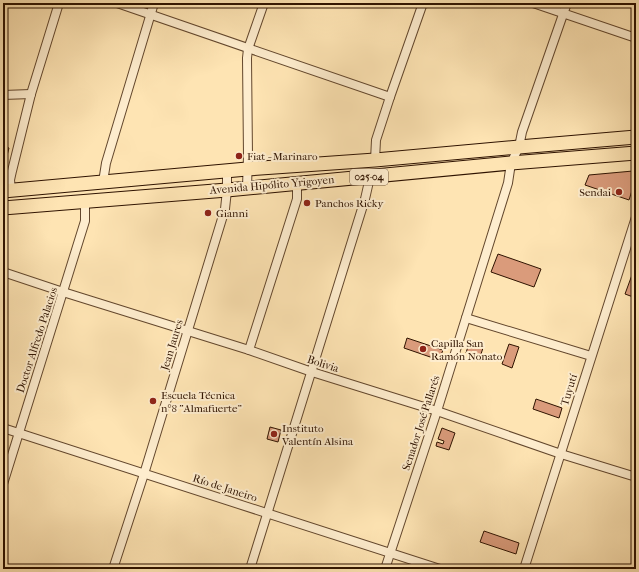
<svg xmlns="http://www.w3.org/2000/svg" width="639" height="572" font-family="'IM FELL French Canon',serif">
  <style>
    .building { fill: #da9b7b; stroke: #2f1300 }
    .lines { fill: none; stroke-linecap: round; stroke-linejoin: round }
    .street-casing { stroke: #63472d; stroke-width: 10 }
    .primary-casing { stroke: #2f1300; stroke-width: 15 }
    .street { stroke: #feedce; stroke-width: 8 }
    .primary { stroke: #fee4b3; stroke-width: 13 }
    .poi-dot { fill: #8f2418; stroke: #feedce; stroke-width: 1.5 }
    .labels { text-anchor: middle; dominant-baseline: central; stroke-width: 4; stroke-linejoin: round; paint-order: stroke }
    .shield { fill: #feedce; stroke: #6d543e; stroke-width: 1 }
    .shield-label { font-size: 10px; font-weight: bold; fill: #2f1300 }
    .poi-label { font-size: 11px; fill: #2f1300; stroke: #feedce; text-anchor: start }
    .street-label { font-size: 11px; fill: #2f1300; stroke: #feedce }
  </style>
  <rect width="100%" height="100%" fill="#fee4b3"/>
  <filter id="stains"><feTurbulence type="fractalNoise" baseFrequency=".005" numOctaves="4"/><feColorMatrix values="0 0 0 0 .2 0 0 0 0 .09 0 0 0 0 .02 0 0 0 .5 -.17"/></filter>
  <radialGradient id="worn" r=".72"><stop offset=".6" stop-color="#630" stop-opacity="0"/><stop offset="1" stop-color="#630" stop-opacity=".3"/></radialGradient>
  <g class="building">
    <path d="M3,146L9,148L3,171Z"/>
    <path d="M633,171L636,175V178L629,200L585,185L589,175Z"/>
    <path d="M498,254L541,269L534,287L491,272Z"/>
    <path d="M636,264V298L625,294Z"/>
    <path d="M407,338L443,350L439,360L404,348Z"/>
    <path d="M469,343L483,348L480,357L466,353Z"/>
    <path d="M509,344L519,347L512,368L502,364Z"/>
    <path d="M536,399L562,408L559,418L533,409Z"/>
    <path d="M270,427L281,430L278,442L267,439Z"/>
    <path d="M442,428L455,433L449,450L436,446L437,442L443,444L444,441L438,439Z"/>
    <path d="M484,531L519,543L516,554L480,542Z"/>
  </g>
  <g class="lines">
    <defs>
      <g id="street">
        <path d="M117,3L390,97"/>
        <path d="M533,3L636,38"/>
        <path d="M3,95L31,94"/>
        <path d="M375,160L376,140L390,97L423,3"/>
        <path d="M103,182L106,163L154,3"/>
        <path d="M247,187L248,156L247,58L248,49L264,3"/>
        <path d="M11,190L10,180L12,171L31,94L59,3"/>
        <path d="M3,272L63,292L249,350L312,372L437,411L561,454L636,477"/>
        <path d="M466,318L591,356"/>
        <path d="M249,350L297,199V183"/>
        <path d="M3,428L440,569"/>
        <path d="M3,484L85,221V201"/>
        <path d="M113,569L144,474L225,209L227,190V171"/>
        <path d="M250,569L365,199L370,177"/>
        <path d="M385,569L437,411L508,183L511,163L519,147L522,132L567,3"/>
        <path d="M524,569L636,217"/>
      </g>
      <g id="primary">
        <path d="M3,191L247,169L375,160L519,147L636,137"/>
        <path d="M3,208L227,190L511,163L636,153"/>
      </g>
    </defs>
    <use href="#street" class="street-casing"/>
    <use href="#primary" class="primary-casing"/>
    <use href="#street" class="street"/>
    <use href="#primary" class="primary"/>
  </g>
  <g class="poi-dot">
    <circle cx="239" cy="156" r="4"/>
    <circle cx="619" cy="192" r="4"/>
    <circle cx="307" cy="203" r="4"/>
    <circle cx="208" cy="213" r="4"/>
    <circle cx="423" cy="349" r="4"/>
    <circle cx="153" cy="401" r="4"/>
    <circle cx="274" cy="434" r="4"/>
  </g>
  <g class="labels">
    <rect class="shield" x="350" y="169" width="38" height="16" rx="3"/>
    <g class="shield-label">
      <text x="369" y="177">025-04</text>
    </g>
    <g class="poi-label">
      <text x="247" y="156">Fiat - Marinaro</text>
      <text x="611" y="192" text-anchor="end">Sendai</text>
      <text x="315" y="203">Panchos Ricky</text>
      <text x="216" y="213">Gianni</text>
      <text x="431" y="343">Capilla San<tspan x="431" dy="13">Ramón Nonato</tspan></text>
      <text x="161" y="395">Escuela Técnica<tspan x="161" dy="13">n°8 "Almafuerte"</tspan></text>
      <text x="282" y="428">Instituto<tspan x="282" dy="13">Valentín Alsina</tspan></text>
    </g>
    <g class="street-label">
      <text transform="translate(272 185) rotate(-5)">Avenida Hipólito Yrigoyen</text>
      <text transform="translate(37 340) rotate(-72)">Doctor Alfredo Palacios</text>
      <text transform="translate(172 345) rotate(-73)">Jean Jaures</text>
      <text transform="translate(323 364) rotate(18)">Bolivia</text>
      <text transform="translate(569 390) rotate(-73)">Tuyutí</text>
      <text transform="translate(421 423) rotate(-72)">Senador José Pallarés</text>
      <text transform="translate(225 488) rotate(18)">Río de Janeiro</text>
    </g>
  </g>
  <rect width="639" height="572" fill="none" stroke="#fee4b3" stroke-width="16"/>
  <rect x="4" y="4" width="631" height="564" fill="none" stroke="#2f1300" stroke-width="2"/>
  <rect x="8" y="8" width="623" height="556" fill="none" stroke="#2f1300"/>
  <rect width="100%" height="100%" filter="url(#stains)"/>
  <rect width="100%" height="100%" fill="url(#worn)"/>
</svg>
